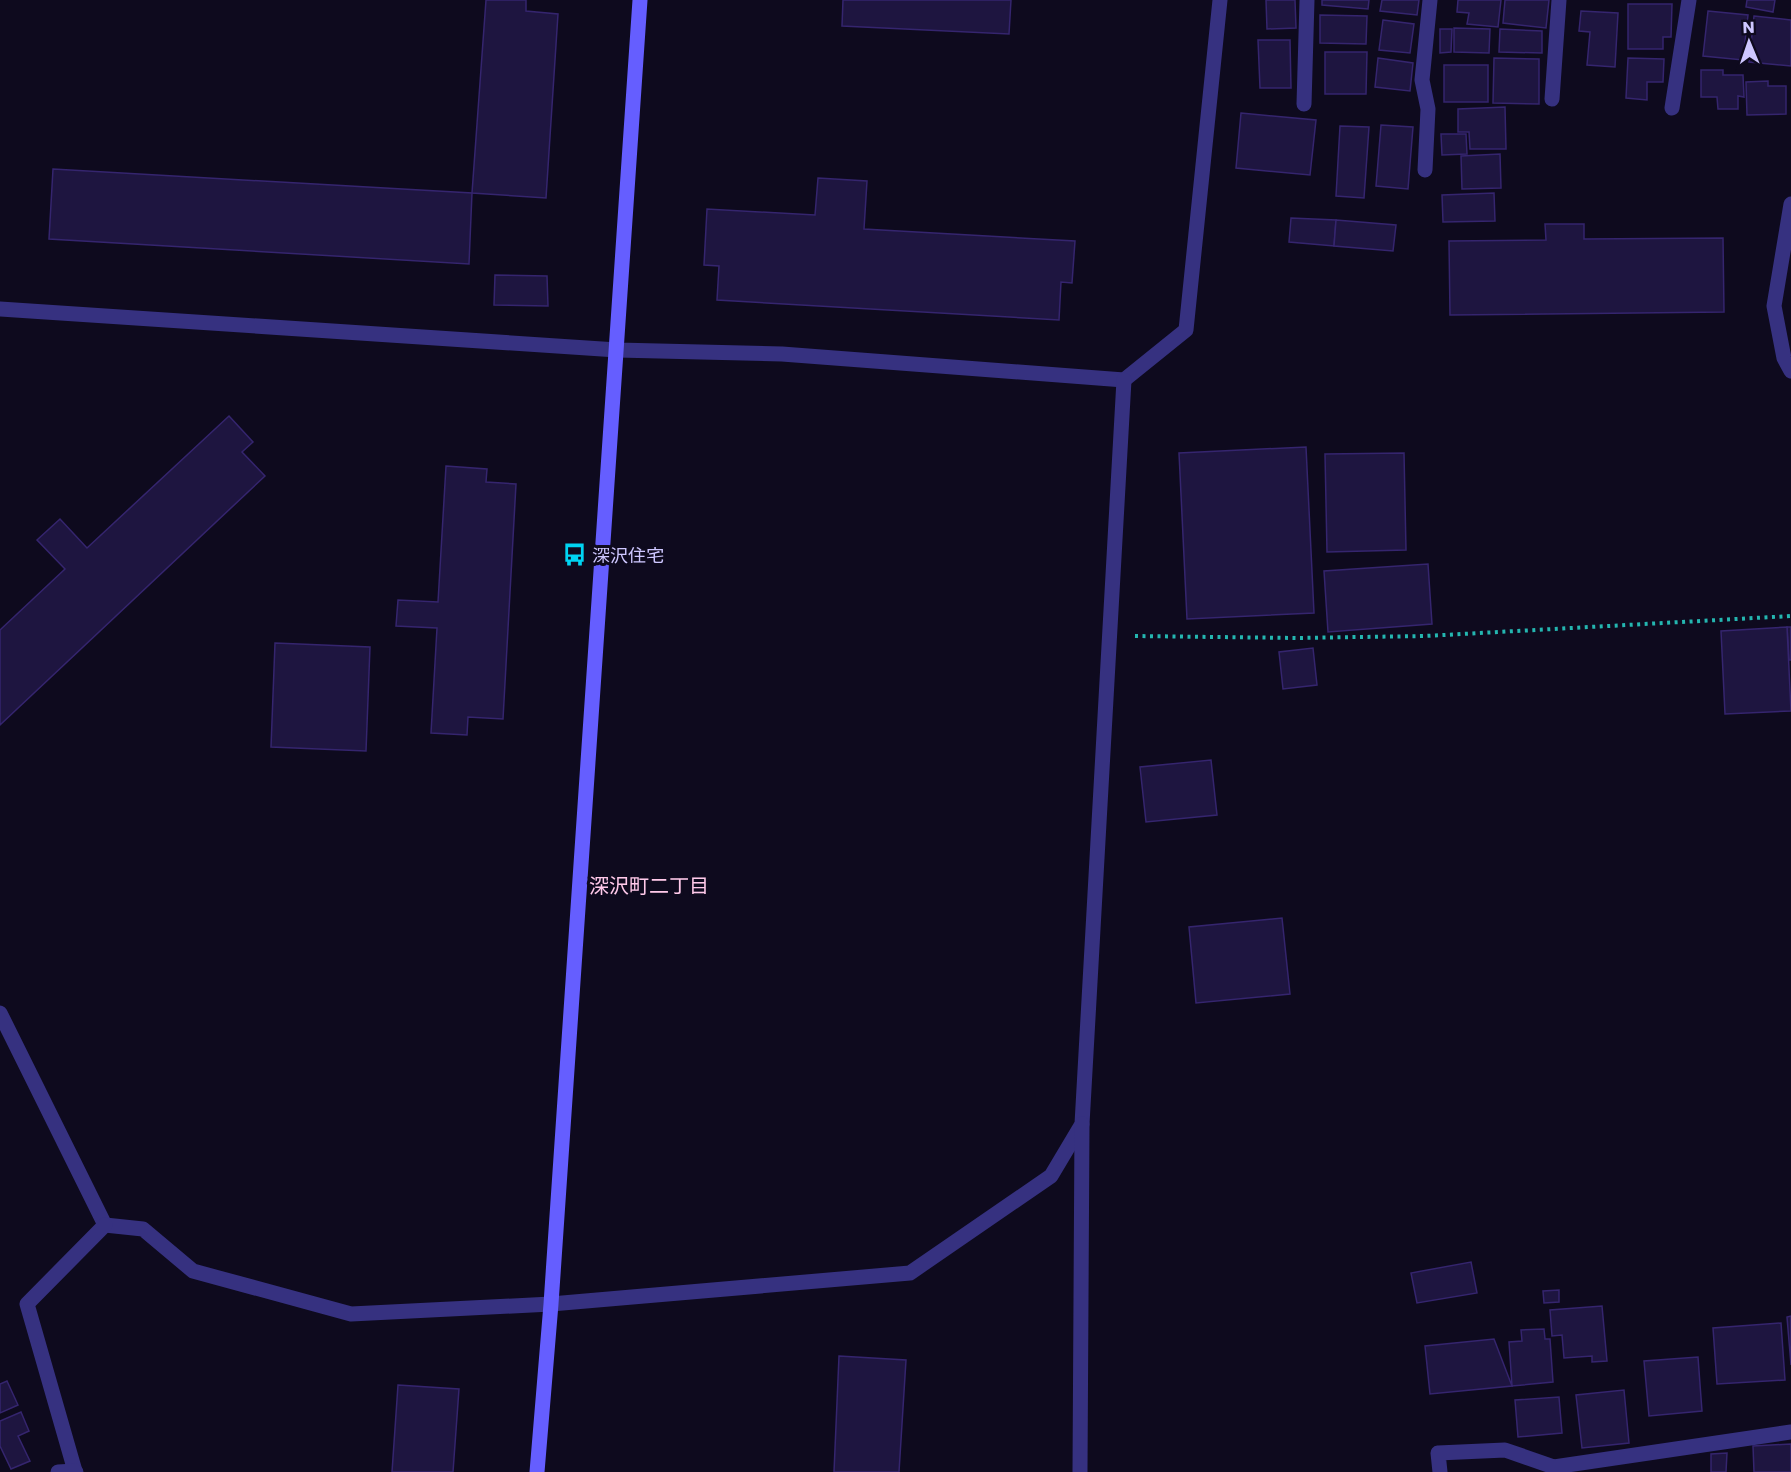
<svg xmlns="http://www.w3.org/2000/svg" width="1791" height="1472" font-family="Poppins,'Noto Sans JP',sans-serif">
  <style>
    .building { fill: #1e1540; stroke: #35256e; stroke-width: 1.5 }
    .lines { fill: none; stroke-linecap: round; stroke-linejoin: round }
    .path { stroke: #24b6b0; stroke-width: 4; stroke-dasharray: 3 4.5; stroke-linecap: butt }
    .street { stroke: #363180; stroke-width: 15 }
    .secondary { stroke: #655eff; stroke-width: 15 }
    .labels { text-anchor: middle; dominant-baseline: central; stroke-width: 6; stroke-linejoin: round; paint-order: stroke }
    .poi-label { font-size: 18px; fill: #cec7ff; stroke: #0e0a1e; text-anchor: start }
    .neighbourhood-label { font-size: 20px; fill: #ffc9ea; stroke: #0e0a1e }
  </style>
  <rect width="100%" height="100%" fill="#0e0a1e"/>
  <g class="building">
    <path d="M486,0H526V11L558,14L546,198L472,193Z"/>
    <path d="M843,0H1011L1009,34L842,26Z"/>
    <path d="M1266,0H1295L1296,28L1267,29Z"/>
    <path d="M1322,0H1369L1368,9L1322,5Z"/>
    <path d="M1382,0H1419L1417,15L1380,11Z"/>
    <path d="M1458,0H1501L1498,27L1467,24L1469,13L1457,12Z"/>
    <path d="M1505,0H1549L1546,28L1503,23Z"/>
    <path d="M1747,0H1775L1773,12L1746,7Z"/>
    <path d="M1628,4H1672L1671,37H1663V49H1628Z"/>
    <path d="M1581,11L1618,13L1615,67L1587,65L1590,32L1579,31Z"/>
    <path d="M1708,11L1748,15L1743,60L1703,56Z"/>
    <path d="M1320,15L1367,16L1366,44L1320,43Z"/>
    <path d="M1754,16L1791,20V66L1749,62Z"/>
    <path d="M1383,20L1414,24L1410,53L1379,50Z"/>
    <path d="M1454,28L1490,29L1489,53L1454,52Z"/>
    <path d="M1440,29H1452L1451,52L1440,53Z"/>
    <path d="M1500,29L1542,31V53L1499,52Z"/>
    <path d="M1258,40H1290L1291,88H1260Z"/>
    <path d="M1325,52H1367L1366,94H1325Z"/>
    <path d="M1378,58L1413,63L1410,91L1375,87Z"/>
    <path d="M1494,58L1539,59V104L1493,103Z"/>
    <path d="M1628,58L1664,59L1663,82H1647V100L1626,98Z"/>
    <rect x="1444" y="65" width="44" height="37"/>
    <path d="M1701,70H1723V75H1743L1744,97L1738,96V109H1718L1717,97H1701Z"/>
    <path d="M1768,81V86H1786V114L1747,115L1746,82Z"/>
    <path d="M1505,107L1506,149H1470L1469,132H1458V109Z"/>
    <path d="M1241,113L1316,120L1310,175L1236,168Z"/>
    <path d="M1381,125L1413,127L1408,189L1376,186Z"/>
    <path d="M1340,126L1369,127L1364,198L1336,196Z"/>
    <path d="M1441,134H1466L1467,154L1442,155Z"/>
    <path d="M1500,154L1501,188L1462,189L1461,156Z"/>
    <path d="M53,169L472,193L469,264L49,239Z"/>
    <path d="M818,178L867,181L864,229L1075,241L1072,283L1061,282L1059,320L717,300L719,266L704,265L707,209L815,215Z"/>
    <path d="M1494,193L1495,221L1443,222L1442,195Z"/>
    <path d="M1291,218L1336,220L1334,246L1289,242Z"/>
    <path d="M1336,220L1396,225L1393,251L1334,246Z"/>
    <path d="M1545,224H1584V239L1723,238L1724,312L1450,315L1449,241L1546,240Z"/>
    <path d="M495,275L547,276L548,306L494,305Z"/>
    <path d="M229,416L253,442L242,452L265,476L0,725V630L65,569L37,540L60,519L87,548Z"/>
    <path d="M1306,447L1314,613L1187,619L1179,453Z"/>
    <path d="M1404,453L1406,550L1327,552L1325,454Z"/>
    <path d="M446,466L487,469L486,482L516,484L503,719L468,717L467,735L431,733L437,628L396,626L398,600L438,602Z"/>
    <path d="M1428,564L1432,624L1328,632L1324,571Z"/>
    <path d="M1787,627H1791V660H1789Z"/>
    <path d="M1787,627L1791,711L1725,714L1721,631Z"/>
    <path d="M275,643L370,647L366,751L271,747Z"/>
    <path d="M1313,648L1317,685L1283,689L1279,652Z"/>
    <path d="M1211,760L1217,815L1146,822L1140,767Z"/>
    <path d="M1282,918L1290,994L1196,1003L1189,927Z"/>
    <path d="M1471,1262L1477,1293L1417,1303L1411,1273Z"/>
    <path d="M1559,1290V1302L1544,1303L1543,1291Z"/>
    <path d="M1602,1306L1607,1361L1592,1362V1356L1564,1358L1562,1335L1552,1336L1550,1310Z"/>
    <path d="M1791,1316V1365L1787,1317Z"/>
    <path d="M1781,1323L1785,1380L1717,1384L1713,1328Z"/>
    <path d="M1544,1329L1545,1339H1550L1553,1382L1512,1386L1509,1342L1522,1341L1521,1330Z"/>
    <path d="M1494,1339L1512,1386L1430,1394L1425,1346Z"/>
    <path d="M839,1356L906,1360L899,1472H834Z"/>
    <path d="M1698,1357L1702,1411L1649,1416L1644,1361Z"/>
    <path d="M7,1381L18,1405L0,1413V1384Z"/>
    <path d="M398,1385L459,1389L453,1472H392Z"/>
    <path d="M1624,1390L1629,1443L1582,1448L1576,1395Z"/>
    <path d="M1559,1397L1562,1433L1518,1437L1515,1400Z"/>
    <path d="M21,1412L29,1431L18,1436L30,1461L11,1469L0,1446V1421Z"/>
    <path d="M1791,1444V1472H1754L1753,1446Z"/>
    <path d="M1727,1453L1726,1472H1711V1454Z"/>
  </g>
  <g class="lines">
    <path class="path" d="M1135,636L1296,638L1425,636L1791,616"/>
    <g class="street">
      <path d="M1552,99L1559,0"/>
      <path d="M1304,104L1307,0"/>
      <path d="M1672,108L1689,0"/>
      <path d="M1425,170L1428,109L1422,80L1430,0"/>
      <path d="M1791,204L1774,306L1784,358L1791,371"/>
      <path d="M0,309L617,350L782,354L1124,380L1186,330L1220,0"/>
      <path d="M0,1013L105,1225L143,1229L193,1271L351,1314L551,1304L910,1273L1051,1176L1082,1124L1124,380"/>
      <path d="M75,1471L27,1304L105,1225"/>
      <path d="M58,1472L75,1471L76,1472"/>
      <path d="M1080,1472L1082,1124"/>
      <path d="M1440,1472L1438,1453L1505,1450L1554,1467L1791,1432"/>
    </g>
    <path class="secondary" d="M537,1472L551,1304L640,0"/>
  </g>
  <defs>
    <symbol id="bus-bare" viewBox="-9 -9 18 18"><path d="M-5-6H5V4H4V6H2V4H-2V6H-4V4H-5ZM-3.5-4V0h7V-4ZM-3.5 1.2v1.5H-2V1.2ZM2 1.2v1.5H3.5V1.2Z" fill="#00d4f2" stroke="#0e0a1e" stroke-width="2.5" paint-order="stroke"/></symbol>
  </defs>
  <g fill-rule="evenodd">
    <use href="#bus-bare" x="558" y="538" width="33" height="33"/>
  </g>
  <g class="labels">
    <g class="poi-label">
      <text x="592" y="555">深沢住宅</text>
    </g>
    <g class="neighbourhood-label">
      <text x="649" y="886">深沢町二丁目</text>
    </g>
  </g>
  <g transform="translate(1749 42) rotate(358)" stroke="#0e0a1e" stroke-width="4.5" paint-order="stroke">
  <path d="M0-4.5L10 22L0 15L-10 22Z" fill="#cec7ff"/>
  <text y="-9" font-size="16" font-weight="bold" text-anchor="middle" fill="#cec7ff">N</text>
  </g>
</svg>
